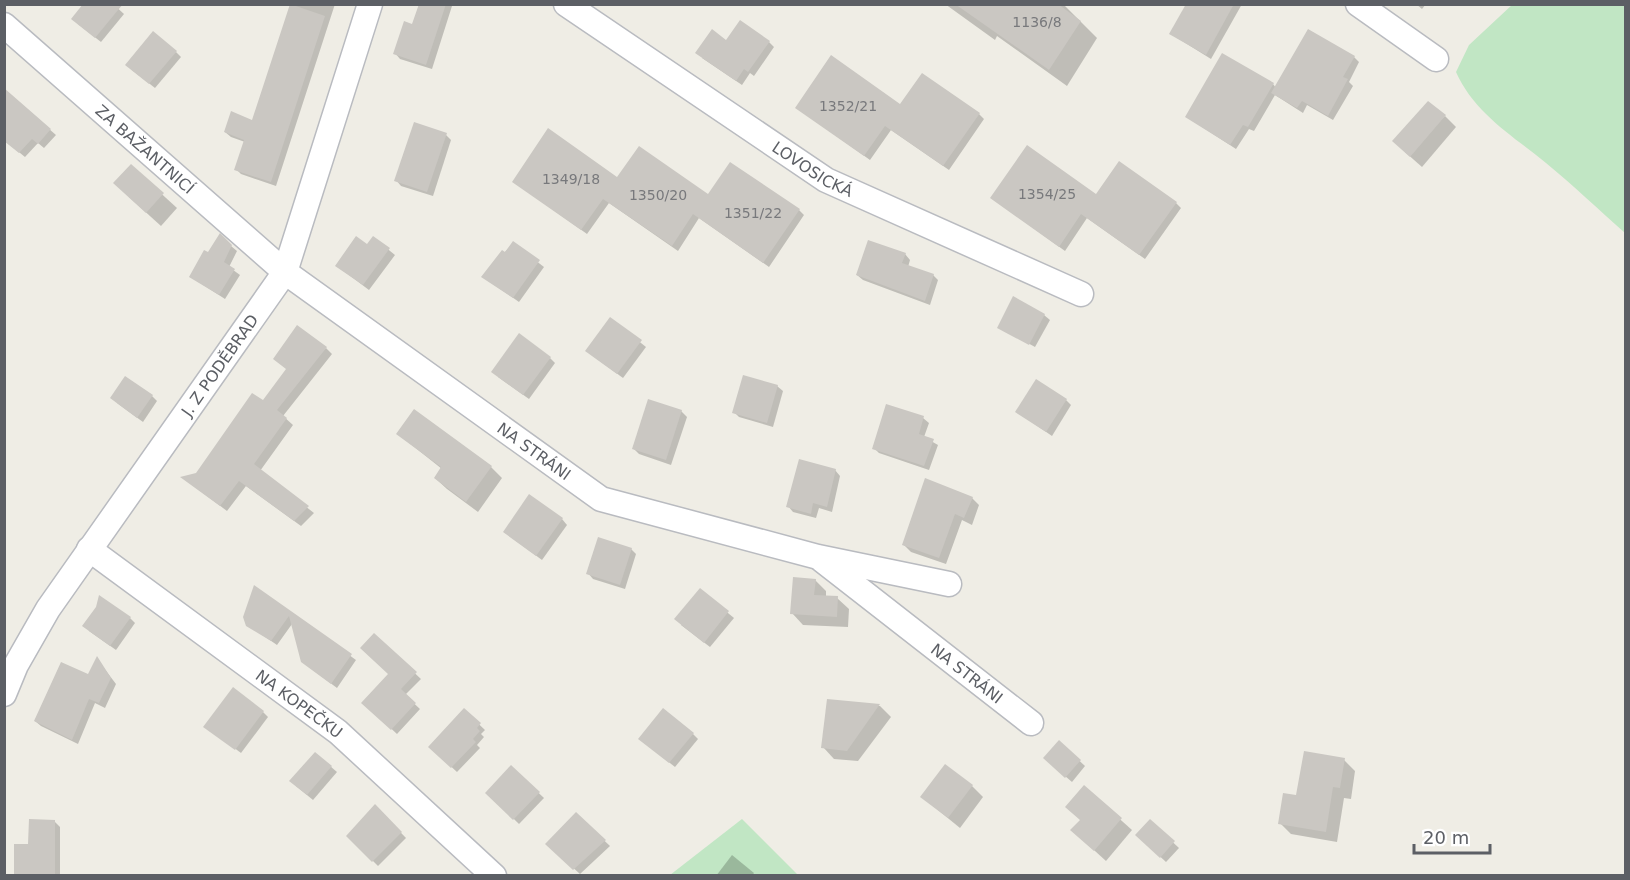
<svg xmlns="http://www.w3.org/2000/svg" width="1630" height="880" font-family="'DejaVu Sans',sans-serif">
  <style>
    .green { fill: #c1e6c4 }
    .shadow { fill: #0003 }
    .building { fill: #cac7c2 }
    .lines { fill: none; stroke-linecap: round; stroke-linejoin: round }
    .minor-casing { stroke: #b9bbc0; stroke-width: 27 }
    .minor { stroke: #fff; stroke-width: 24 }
    .labels { text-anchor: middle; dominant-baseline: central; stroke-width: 5; stroke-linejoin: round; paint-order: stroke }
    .number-label { font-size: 14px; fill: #78797c }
    .street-label { font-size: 16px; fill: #5c5f65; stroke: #fff }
  </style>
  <rect width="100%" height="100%" fill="#efede5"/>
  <g class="green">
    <path d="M1513,4L1625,5V233C1599,210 1573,185 1546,163C1513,136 1474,113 1456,72L1469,45Z"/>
    <path d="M742,819L798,875H670Z"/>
  </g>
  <g class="shadow">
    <path d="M113,4L124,14L101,42L78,24Z"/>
    <path d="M292,4H335L276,186L241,174L236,169L245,142L231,137L225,132L253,122Z"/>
    <path d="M420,4L452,6L432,69L400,59L395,53L412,26Z"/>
    <path d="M945,4H1063L1097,38L1067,86L997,36L995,40Z"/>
    <path d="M1188,4H1242L1211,59L1171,34Z"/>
    <path d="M1416,4H1426L1422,9Z"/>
    <path d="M726,42H769L774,47L754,76L750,73L742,85L702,58Z"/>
    <path d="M176,52L181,57L155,88L132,70Z"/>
    <path d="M1354,57L1359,62L1349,82L1353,86L1333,120L1307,105L1303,113L1275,95L1254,131L1249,129L1236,149L1187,117L1273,84L1276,88Z"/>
    <path d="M4,90L56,135L44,148L38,143L25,157L4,140Z"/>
    <path d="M901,106L979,114L984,119L949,170L891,130L870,160L797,108Z"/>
    <path d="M1445,116L1456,127L1422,167L1405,152Z"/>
    <path d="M446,135L451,140L433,196L401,186L396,180Z"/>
    <path d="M131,166L177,208L161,226L129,197Z"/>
    <path d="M514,182L708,196L799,210L804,215L769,267L699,218L678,251L609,203L587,234Z"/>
    <path d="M1097,196L1176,203L1181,208L1145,259L1087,218L1065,251L992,198Z"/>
    <path d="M374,238L395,255L369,290L337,266L367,246Z"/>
    <path d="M513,243L544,267L519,302L483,277Z"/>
    <path d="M231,246L237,251L229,267L240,275L225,299L191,277L208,254Z"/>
    <path d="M905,254L910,260L908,267L933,275L938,280L930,305L863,280L857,275Z"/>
    <path d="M1044,315L1050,320L1035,347L999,327Z"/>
    <path d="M611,319L646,347L623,378L593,356Z"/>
    <path d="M326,348L332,354L283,416L293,425L260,471L314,513L301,526L246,486L227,511L183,478L197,474L263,403Z"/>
    <path d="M550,358L555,363L529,399L498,377Z"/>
    <path d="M777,386L783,391L773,427L739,417L734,412Z"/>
    <path d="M152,396L157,401L143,422L117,403Z"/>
    <path d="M1066,400L1071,405L1052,436L1017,412Z"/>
    <path d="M681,411L687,417L671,465L639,454L634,449Z"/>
    <path d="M923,418L929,423L924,437L938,445L929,470L879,453L874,448Z"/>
    <path d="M398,434L491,467L502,478L478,512L447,489L435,478L442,469Z"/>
    <path d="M835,470L840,476L832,512L819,508L816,518L793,512L788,506Z"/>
    <path d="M972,498L979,505L972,525L962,520L946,564L911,552L903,544Z"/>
    <path d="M562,519L567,525L542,560L504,532Z"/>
    <path d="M631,549L636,554L625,589L593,579L588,573Z"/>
    <path d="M815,580L826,591V597L837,598L849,609L848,627L803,625L792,613Z"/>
    <path d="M255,587L356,660L337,688L309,667L292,624L277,645L248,625Z"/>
    <path d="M700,590L734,618L710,647L681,625Z"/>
    <path d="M130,618L135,623L116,650L89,631Z"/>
    <path d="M374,635L421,679L405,695L420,709L397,734L369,708L390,674Z"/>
    <path d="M97,659L116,684L105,708L95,703L78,744L41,726L35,721L88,676Z"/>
    <path d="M828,701L880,706L891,717L858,761L834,759L823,747Z"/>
    <path d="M464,710L485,730L481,734L484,737L477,745L480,748L457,772L430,747Z"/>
    <path d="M263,712L268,717L241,753L209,729Z"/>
    <path d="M693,734L698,739L675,767L646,744Z"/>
    <path d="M1059,742L1085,766L1072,782L1050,763Z"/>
    <path d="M316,754L337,772L313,800L296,786Z"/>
    <path d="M1344,760L1355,771L1351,799L1344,798L1337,842L1291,834L1280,823L1297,797Z"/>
    <path d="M511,767L544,798L519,824L487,793Z"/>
    <path d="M972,786L983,797L960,828L922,797Z"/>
    <path d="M1084,787L1132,830L1106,861L1084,841L1081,821Z"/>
    <path d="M375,806L406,838L378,866L348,836Z"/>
    <path d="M576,814L610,846L580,874L547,844Z"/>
    <path d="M1150,821L1179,848L1166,862L1137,835Z"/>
    <path d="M55,822L60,827V876H15Z"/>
    <path d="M732,855L754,873L752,876H716Z"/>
  </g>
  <g class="building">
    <path d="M83,4H123L95,38L71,19Z"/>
    <path d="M290,4L325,16L271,182L234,170L244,140L224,132L231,111L252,120Z"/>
    <path d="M419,4H446L426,65L393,54L404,21L412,24Z"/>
    <path d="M955,4H1058L1081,21L1049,70Z"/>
    <path d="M1186,4H1234L1206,55L1169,34Z"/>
    <path d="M740,20L770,41L748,72L744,69L736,81L695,53L712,29L726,40Z"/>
    <path d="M1308,29L1355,56L1343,77L1348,79L1328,116L1302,101L1297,108L1271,93Z"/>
    <path d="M153,31L177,51L149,84L125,65Z"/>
    <path d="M1222,53L1274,83L1248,127L1243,125L1230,145L1185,117Z"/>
    <path d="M831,55L900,104L922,73L980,113L943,166L885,126L864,156L795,108Z"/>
    <path d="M4,88L51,129L38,144L32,139L19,153L4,141Z"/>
    <path d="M1428,101L1446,115L1410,157L1392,141Z"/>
    <path d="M414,122L447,133L427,192L394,181Z"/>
    <path d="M548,128L617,177L639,146L708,194L730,162L800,209L763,263L693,214L672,246L603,199L581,230L512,182Z"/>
    <path d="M1027,145L1096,194L1119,161L1177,202L1139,255L1081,214L1059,247L990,198Z"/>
    <path d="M131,164L164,193L146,213L113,183Z"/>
    <path d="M220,233L232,245L224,262L235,269L219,295L189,277L204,250L208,252Z"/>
    <path d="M356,236L367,244L373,236L390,248L363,285L335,266Z"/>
    <path d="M868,240L906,253L902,263L934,274L925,301L856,275Z"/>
    <path d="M513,241L540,260L513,298L481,277L502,250L505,252Z"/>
    <path d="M1013,296L1045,314L1029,345L997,328Z"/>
    <path d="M610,317L642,340L617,374L585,351Z"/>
    <path d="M297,325L327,347L277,410L287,418L254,464L309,506L294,521L239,481L220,506L180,477L196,473L252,393L263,400L286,369L273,359Z"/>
    <path d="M519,333L551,357L523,395L491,372Z"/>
    <path d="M743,375L778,385L767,423L732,413Z"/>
    <path d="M125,376L153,395L137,418L110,398Z"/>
    <path d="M1036,379L1067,399L1046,432L1015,412Z"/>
    <path d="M648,399L682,410L666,460L632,449Z"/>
    <path d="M886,404L924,416L919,434L934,439L924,466L872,449Z"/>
    <path d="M414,409L492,466L466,502L434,478L441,467L396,434Z"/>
    <path d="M799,459L836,469L827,507L813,503L811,514L786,507Z"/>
    <path d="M925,478L973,497L964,518L955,514L939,558L902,545Z"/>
    <path d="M529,494L563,518L536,556L503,532Z"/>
    <path d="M598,537L632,548L620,585L586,574Z"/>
    <path d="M793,577L816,579L814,595L838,596L837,617L790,614Z"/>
    <path d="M254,585L352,654L331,684L301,662L289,616L271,641L246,626L243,617Z"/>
    <path d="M700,588L729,611L704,643L674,619Z"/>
    <path d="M99,595L131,617L110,646L82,626L96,607Z"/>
    <path d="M374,633L417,672L401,689L416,703L391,730L361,703L388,674L360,648Z"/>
    <path d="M97,656L111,678L99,703L89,699L72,740L34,721L61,662L88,674Z"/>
    <path d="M233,687L264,711L235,750L203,727Z"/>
    <path d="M827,699L880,704L847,751L821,748Z"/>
    <path d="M464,708L481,723L477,728L480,731L473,739L476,742L451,768L428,747Z"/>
    <path d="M663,708L694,733L669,763L638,739Z"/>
    <path d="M1059,740L1081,760L1065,778L1043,758Z"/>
    <path d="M1304,751L1345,758L1340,788L1333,787L1326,832L1278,824L1283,793L1296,795Z"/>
    <path d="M315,752L332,766L307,795L289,781Z"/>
    <path d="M945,764L973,785L948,818L920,797Z"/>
    <path d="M511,765L540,792L513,820L485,793Z"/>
    <path d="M1084,785L1122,818L1094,851L1070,830L1080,820L1065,807Z"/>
    <path d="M375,804L402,832L372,862L346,836Z"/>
    <path d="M576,812L606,840L573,870L545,844Z"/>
    <path d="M29,819L55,820V876H14V844H28Z"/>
    <path d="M1150,819L1175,841L1160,858L1135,835Z"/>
  </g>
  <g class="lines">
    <defs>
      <g id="minor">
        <path id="s1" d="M566,4L826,180L1081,294"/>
        <path d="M1358,4L1436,59"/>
        <path id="s2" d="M4,25L285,272L601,499L818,557L949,584"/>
        <path id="s3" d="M89,549L338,732L494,876"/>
        <path id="s4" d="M822,560L1031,723"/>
        <path id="s5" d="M4,694L16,665L48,609L285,272L370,4"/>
      </g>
    </defs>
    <use href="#minor" class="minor-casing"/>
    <use href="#minor" class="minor"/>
  </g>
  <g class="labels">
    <g class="number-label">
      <text x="1037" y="22">1136/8</text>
      <text x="848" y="106">1352/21</text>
      <text x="571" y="179">1349/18</text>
      <text x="1047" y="194">1354/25</text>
      <text x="658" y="195">1350/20</text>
      <text x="753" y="213">1351/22</text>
    </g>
    <g class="street-label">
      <text stroke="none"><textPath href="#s2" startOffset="188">ZA BAŽANTNICÍ</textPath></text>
      <text stroke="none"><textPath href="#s1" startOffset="297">LOVOSICKÁ</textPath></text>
      <text stroke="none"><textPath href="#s5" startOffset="394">J. Z PODĚBRAD</textPath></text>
      <text stroke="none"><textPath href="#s2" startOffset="681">NA STRÁNI</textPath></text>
      <text stroke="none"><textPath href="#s4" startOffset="184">NA STRÁNI</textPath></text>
      <text stroke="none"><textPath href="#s3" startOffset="261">NA KOPEČKU</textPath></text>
    </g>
  </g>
  <rect width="1630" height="880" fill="none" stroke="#5c5f65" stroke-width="12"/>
  <path d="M1414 844v9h76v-9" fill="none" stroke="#5c5f65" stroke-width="3"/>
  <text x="1423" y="844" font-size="18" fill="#5c5f65" stroke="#ffffff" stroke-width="4.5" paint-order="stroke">20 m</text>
</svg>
